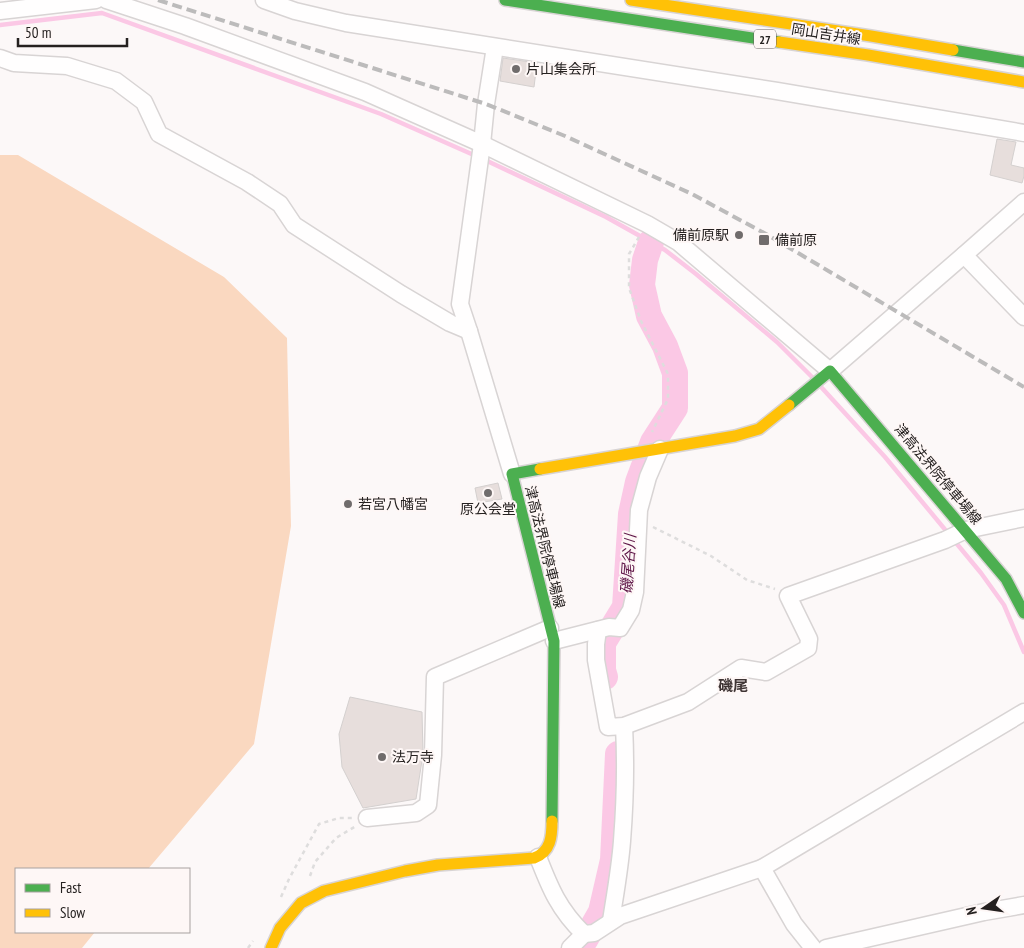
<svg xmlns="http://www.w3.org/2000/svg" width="1024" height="948" font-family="'PT Sans Narrow','Noto Sans JP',sans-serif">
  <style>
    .green { fill: #fad8c0 }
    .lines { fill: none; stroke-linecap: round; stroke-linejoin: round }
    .stream { stroke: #fbc8e5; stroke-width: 4.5 }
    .river { stroke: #fbc8e5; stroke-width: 26 }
    .building { fill: #e7dedc; stroke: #d4d0cf }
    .street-casing { stroke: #d8d4d4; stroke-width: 19 }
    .fast-casing { stroke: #d8d4d4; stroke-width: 14 }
    .slow-casing { stroke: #d8d4d4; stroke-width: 14 }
    .path { stroke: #dedddd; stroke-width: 2.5; stroke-dasharray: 4 4; stroke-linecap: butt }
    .street { stroke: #fffefe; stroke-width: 16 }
    .fast { stroke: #4caf50; stroke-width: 11 }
    .slow { stroke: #ffc107; stroke-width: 11 }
    .rail { stroke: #bcbbbb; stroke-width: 4; stroke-dasharray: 10 5; stroke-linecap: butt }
    .poi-dot { fill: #706c6c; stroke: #fef7f6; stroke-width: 2 }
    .labels { text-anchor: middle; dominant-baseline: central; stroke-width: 4; stroke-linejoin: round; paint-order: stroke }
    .shield { fill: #fef7f6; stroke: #666160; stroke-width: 1 }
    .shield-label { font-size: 12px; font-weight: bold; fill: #252120 }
    .street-label { font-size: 14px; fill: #252120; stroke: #fef7f6 }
    .poi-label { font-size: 14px; fill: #252120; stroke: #fef7f6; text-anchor: start }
    .water-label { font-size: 15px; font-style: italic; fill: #5e1547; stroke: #fef7f6 }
    .neighbourhood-label { font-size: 15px; font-weight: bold; fill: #3f3535; stroke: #fef7f6 }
  </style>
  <rect width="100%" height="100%" fill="#fcf8f8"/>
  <path class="green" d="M0,155H18L224,277L287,338L291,526L254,744L148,869H16V932H95L82,948H0Z"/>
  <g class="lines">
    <g class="stream">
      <path d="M0,25L102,13L381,114L476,156"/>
      <path d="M483,159L606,217L665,250L696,274L777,342L812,377"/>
      <path d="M822,388L885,457L981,573L1004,605L1024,652"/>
    </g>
    <g class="river">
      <path d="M605,677L603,670V643L625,607L631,514L638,482L653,442L675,408V373L665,346L649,316L642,285L645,260L651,242"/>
      <path d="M579,948L585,940L601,912L613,860L618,754"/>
    </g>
  </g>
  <g class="building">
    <path d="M503,58L537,63L534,87L500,81Z"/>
    <path d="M997,139L1016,142L1011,165L1024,168V176L1022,183L990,175Z"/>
    <path d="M498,483L502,499L478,503L475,488Z"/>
    <path d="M350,697L422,712L423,754L416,799L363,808L342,767L339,734Z"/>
  </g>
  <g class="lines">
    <defs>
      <g id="street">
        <path d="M106,0L185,26L365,92L482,144L647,224L678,242L830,371L964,255L1024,202"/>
        <path d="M264,0L295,11L346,23L777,91L1024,133"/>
        <path d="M0,11L96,0"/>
        <path d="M495,47L486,104L482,144L460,304L469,331L512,474"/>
        <path d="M0,58L14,63L67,66L116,81L144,102L159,134L247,182L280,204L294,225L401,294L450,323L469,331"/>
        <path d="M964,255L1024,317"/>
        <path d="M598,630L596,644V660L608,727L624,726L688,702L741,668L766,672L808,648L809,639L788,596L945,540L966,530L1024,518"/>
        <path d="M554,641L609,627L620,628L631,610L635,592L639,510L648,477L660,449"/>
        <path d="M367,818L416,813L428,805L433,755L435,677L550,628"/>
        <path d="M538,857C550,888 559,910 584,934L594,933L620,916L762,868L1024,712"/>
        <path d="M762,868L794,924L813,948"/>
        <path d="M611,921C615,895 620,868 622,841C625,803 626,764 624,726"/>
        <path d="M570,948L584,934"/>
        <path d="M826,948L984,912L1024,905"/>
      </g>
      <g id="fast">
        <path d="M505,0L779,42"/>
        <path d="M953,50L1024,62"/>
        <path d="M789,405L830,371L1006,579L1024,613"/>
        <path d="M540,469L512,474L554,641L552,821"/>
      </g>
      <g id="slow">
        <path d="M631,0L871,36L953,50"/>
        <path d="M779,42L868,55L1024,82"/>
        <path d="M540,469L735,436L759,429L789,405"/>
        <path d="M271,948L280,928L301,903L324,891L405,871L438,865L534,858C551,852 552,836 552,821"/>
      </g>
    </defs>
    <use href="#street" class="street-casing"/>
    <use href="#fast" class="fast-casing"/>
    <use href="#slow" class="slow-casing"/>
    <g class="path">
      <path d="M639,237L629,254V288L641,321L668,374V399L652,432"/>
      <path d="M653,527L711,556L747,580L775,589"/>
      <path d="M310,876L315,862L336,838L356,826"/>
      <path d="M281,897L289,879L319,824L339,818H353"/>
      <path d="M248,948L253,941"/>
    </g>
    <use href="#street" class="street"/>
    <use href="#fast" class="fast"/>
    <use href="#slow" class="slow"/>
    <path class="rail" d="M158,0L486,104L565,136L692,194L766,234L1024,387"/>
  </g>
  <g class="poi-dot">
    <circle cx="516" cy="69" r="5"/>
    <circle cx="739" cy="235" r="5"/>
    <rect x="758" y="234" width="12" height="12" rx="2.5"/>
    <circle cx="488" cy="493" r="5"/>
    <circle cx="348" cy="504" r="5"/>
    <circle cx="382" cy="757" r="5"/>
  </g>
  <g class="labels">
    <rect class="shield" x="754" y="29.5" width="22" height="19" rx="4"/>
    <g class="shield-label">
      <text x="765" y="39">27</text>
    </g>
    <g class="street-label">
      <text transform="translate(826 34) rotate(9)">岡山吉井線</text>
      <text transform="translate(938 474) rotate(50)">津高法界院停車場線</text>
      <text transform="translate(545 547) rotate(76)">津高法界院停車場線</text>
    </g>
    <g class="poi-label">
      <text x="526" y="69">片山集会所</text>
      <text x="729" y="235" text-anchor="end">備前原駅</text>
      <text x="775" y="240">備前原</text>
      <text x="358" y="504">若宮八幡宮</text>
      <text x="488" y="509" text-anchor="middle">原公会堂</text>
      <text x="392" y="757">法万寺</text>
    </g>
    <g class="water-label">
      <text transform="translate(628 564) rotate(-86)">磯尾谷川</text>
    </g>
    <g class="neighbourhood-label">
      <text x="733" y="685">磯尾</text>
    </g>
  </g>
  <rect x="15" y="868" width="175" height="65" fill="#fef7f6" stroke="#a7a1a0"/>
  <rect x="25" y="884" width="25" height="8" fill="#4caf50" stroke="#a7a1a0"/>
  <text x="60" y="893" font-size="15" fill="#252120">Fast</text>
  <rect x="25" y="909" width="25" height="8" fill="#ffc107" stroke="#a7a1a0"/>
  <text x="60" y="918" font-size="15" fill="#252120">Slow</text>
  <g transform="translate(984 908) rotate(257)" stroke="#fef7f6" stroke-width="4" paint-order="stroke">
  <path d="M0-4L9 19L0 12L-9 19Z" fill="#252120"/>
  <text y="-8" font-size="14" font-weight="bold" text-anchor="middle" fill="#252120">N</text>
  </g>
  <path d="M18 38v8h109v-8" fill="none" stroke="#252120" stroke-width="2.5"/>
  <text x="25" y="38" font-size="15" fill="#252120" stroke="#fef7f6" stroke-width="4" paint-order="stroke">50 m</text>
</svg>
